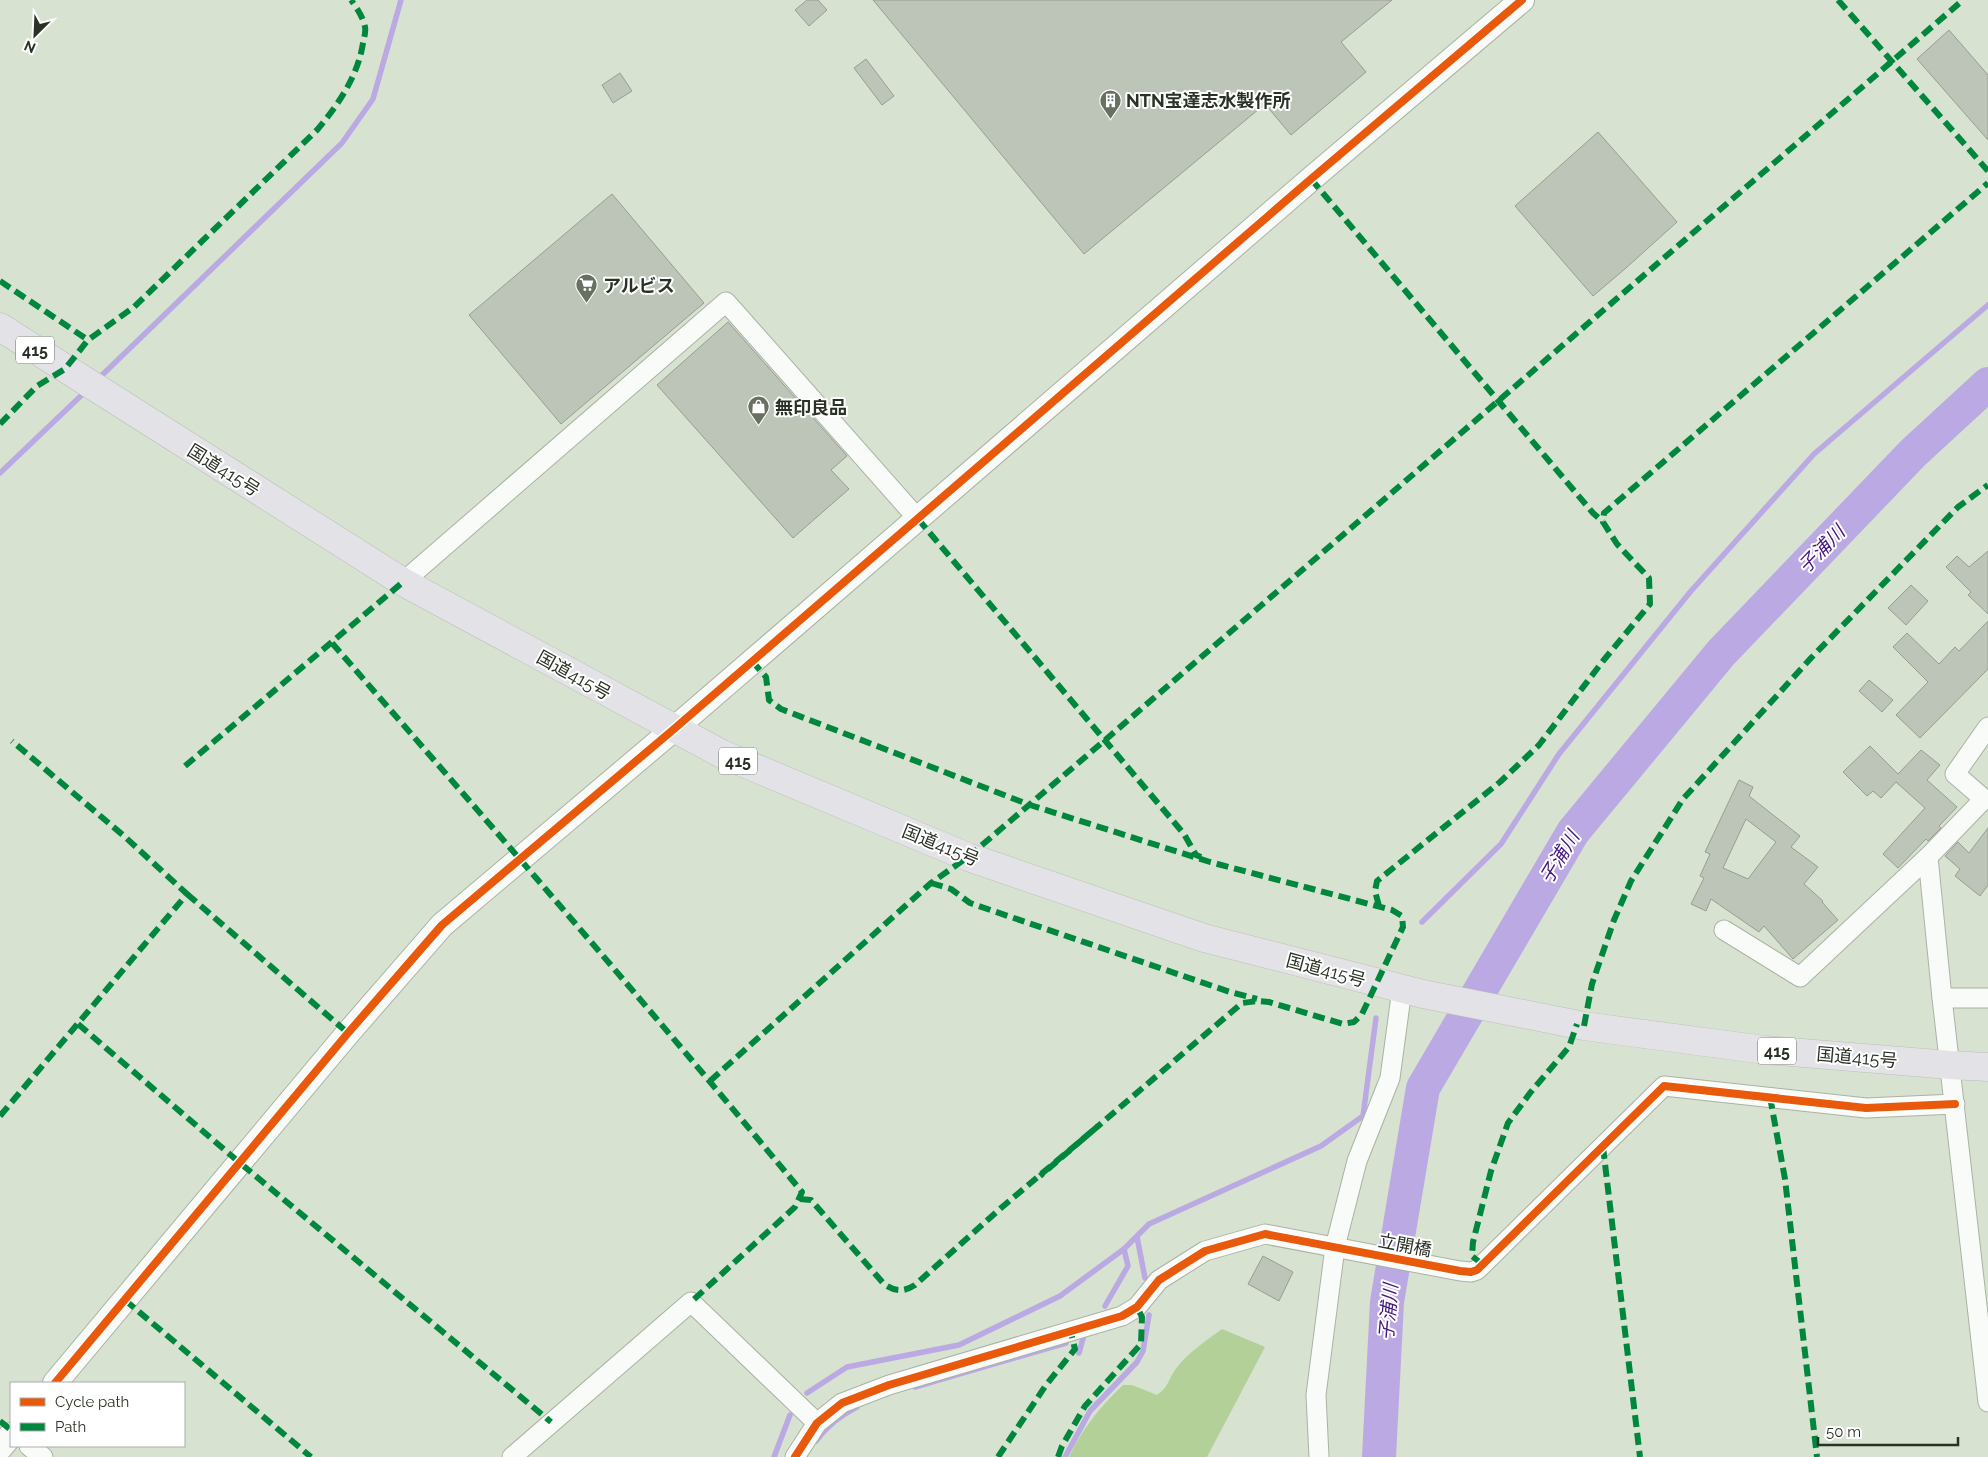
<svg xmlns="http://www.w3.org/2000/svg" width="1988" height="1457" font-family="Raleway,'Noto Sans JP',sans-serif">
  <style>
    .green { fill: #b2d098 }
    .lines { fill: none; stroke-linecap: round; stroke-linejoin: round }
    .stream { stroke: #baa9e2; stroke-width: 5.5 }
    .river { stroke: #baa9e2; stroke-width: 34 }
    .building { fill: #bcc5b7; stroke: #979e91; fill-rule: evenodd }
    .minor-casing { stroke: #aab2a4; stroke-width: 21 }
    .tertiary-casing { stroke: #aab2a4; stroke-width: 26 }
    .trunk-casing { stroke: #bac0b7; stroke-width: 29 }
    .minor { stroke: #f9fbf8; stroke-width: 19 }
    .tertiary { stroke: #f9fbf8; stroke-width: 24 }
    .trunk { stroke: #e3e2e7; stroke-width: 28 }
    .quiet { stroke: #00873e; stroke-width: 6; stroke-dasharray: 12 6; stroke-linecap: butt }
    .cycleway-casing { stroke: #fff; stroke-width: 11 }
    .cycleway { stroke: #e8590c; stroke-width: 8 }
    .labels { text-anchor: middle; dominant-baseline: central; stroke-width: 4; stroke-linejoin: round; paint-order: stroke }
    .shield { fill: #fff; stroke: #6a7066; stroke-width: 1 }
    .shield-label { font-size: 16px; font-weight: bold; fill: #2a3225 }
    .poi-label { font-size: 18px; font-weight: bold; fill: #2a3225; stroke: #fff; text-anchor: start }
    .street-label { font-size: 18px; fill: #2a3225; stroke: #fff }
    .water-label { font-size: 19px; font-style: italic; fill: #45167d; stroke: #fff }
  </style>
  <rect width="100%" height="100%" fill="#d8e2d1"/>
  <path class="green" d="M1222,1329L1265,1347L1207,1457H1069C1082,1429 1100,1407 1123,1385H1132L1157,1395C1168,1388 1168,1380 1175,1370C1187,1353 1206,1341 1222,1329Z"/>
  <g class="lines">
    <g class="stream">
      <path d="M97,380L342,143L373,99L401,0"/>
      <path d="M0,473L87,390"/>
      <path d="M1422,922L1501,844L1559,754L1691,591L1814,454L1988,305"/>
      <path d="M1137,1237L1145,1278"/>
      <path d="M1105,1306L1128,1266L1124,1249"/>
      <path d="M1079,1353L1084,1335"/>
      <path d="M915,1387L1066,1343"/>
      <path d="M807,1393L847,1367L959,1345L1060,1296L1124,1249L1149,1224L1321,1146L1363,1116L1376,1018"/>
      <path d="M816,1441C827,1426 841,1415 857,1407"/>
      <path d="M774,1457L790,1415"/>
      <path d="M1065,1457L1090,1411L1137,1362L1143,1351L1149,1315"/>
    </g>
    <path class="river" d="M1379,1457L1387,1302L1423,1088L1573,832L1721,653L1913,453L1988,384"/>
  </g>
  <g class="building">
    <path d="M807,0H818L827,10L809,26L795,10Z"/>
    <path d="M873,0H1392L1341,42L1366,72L1291,135L1265,104L1084,254Z"/>
    <path d="M1949,30L1988,75V140L1917,59Z"/>
    <path d="M866,59L894,96L882,105L854,68Z"/>
    <path d="M620,73L632,91L613,103L602,85Z"/>
    <path d="M1598,132L1677,222L1626,268L1593,296L1515,206Z"/>
    <path d="M612,194L704,303L561,424L469,315Z"/>
    <path d="M728,322L847,456L831,470L849,489L793,538L657,385Z"/>
    <path d="M1988,551V614L1968,595L1971,592L1946,567L1957,556L1969,567Z"/>
    <path d="M1911,585L1928,601L1906,625L1888,608Z"/>
    <path d="M1988,621V669L1920,738L1896,715L1928,682L1893,647L1907,633L1939,664L1955,647L1959,651Z"/>
    <path d="M1869,680L1893,700L1882,712L1859,691Z"/>
    <path d="M1870,746L1898,774L1921,750L1940,765L1927,780L1957,807L1939,826L1941,828L1928,841L1926,839L1898,868L1883,854L1925,808L1896,782L1881,798L1873,791L1867,796L1843,772Z"/>
    <path d="M1739,780L1753,787L1749,796L1800,836L1791,847L1818,867L1804,884L1823,901L1822,902L1838,920L1793,959L1764,926L1759,932L1711,899L1706,911L1691,904L1704,878L1700,876L1710,854L1705,852ZM1746,819L1776,842L1748,879L1723,868Z"/>
    <path d="M1988,828V885L1980,896L1955,876L1960,869L1945,856L1958,842L1969,853Z"/>
    <path d="M1263,1256L1293,1272L1279,1301L1248,1284Z"/>
  </g>
  <g class="lines">
    <defs>
      <g id="minor">
        <path d="M403,582L726,302L918,519"/>
        <path d="M1928,857L1942,998L1988,1402"/>
        <path d="M1724,930L1800,977L1928,857L1984,799L1955,774L1988,727"/>
        <path d="M1942,998H1988"/>
        <path d="M29,1446L43,1457"/>
        <path d="M512,1457L691,1302L817,1423"/>
        <path d="M795,1457L817,1423L842,1403L889,1385L1122,1316L1137,1307L1159,1280L1205,1251L1265,1234L1460,1271L1471,1272L1477,1270L1664,1086L1866,1108L1955,1104"/>
        <path d="M1319,1457L1316,1395L1335,1247L1357,1161L1390,1078L1402,989"/>
      </g>
      <g id="tertiary">
        <path d="M55,1383L348,1033L442,925L674,729L1311,179L1522,0"/>
        <path d="M0,1448L11,1435"/>
      </g>
      <path id="trunk" d="M0,327L403,582L722,754L968,857L1204,938L1423,994L1584,1026L1765,1050L1950,1065L1988,1067"/>
    </defs>
    <use href="#minor" class="minor-casing"/>
    <use href="#tertiary" class="tertiary-casing"/>
    <use href="#trunk" class="trunk-casing"/>
    <use href="#minor" class="minor"/>
    <use href="#tertiary" class="tertiary"/>
    <use href="#trunk" class="trunk"/>
    <g class="quiet">
      <path d="M1838,0L1988,171"/>
      <path d="M1311,179L1593,513L1603,522"/>
      <path d="M0,281L88,340"/>
      <path d="M0,424L37,386L65,369L88,340L134,307L317,130C338,105 358,76 363,43C364,38 366,32 365,27C363,17 357,8 351,0"/>
      <path d="M918,519L1184,834L1196,855L1201,857"/>
      <path d="M332,643C490,824 648,1006 802,1192L795,1207L691,1302"/>
      <path d="M752,661L766,677L769,700L781,709L1030,805L1210,862L1392,910L1402,916L1403,927L1362,1014L1354,1022L1343,1024L1269,1002L1258,1001L1242,1003L1097,1127"/>
      <path d="M185,766L403,582"/>
      <path d="M931,883L951,889L970,903L1230,992L1257,999"/>
      <path d="M187,894L348,1033"/>
      <path d="M1379,906L1375,891L1377,881L1500,782L1539,745L1603,661L1650,604L1649,578L1617,544L1603,522L1604,513L1988,183"/>
      <path d="M78,1024L240,1163L551,1422"/>
      <path d="M1584,1026L1592,984L1614,920L1631,881L1683,799L1811,658L1958,507L1988,485"/>
      <path d="M710,1081L931,883L968,857L1104,741L1963,0"/>
      <path d="M1770,1097L1785,1179L1817,1457"/>
      <path d="M0,1116L187,894L124,836L12,741"/>
      <path d="M1603,1147L1640,1457"/>
      <path d="M800,1199L811,1200L884,1284C895,1292 904,1292 915,1285L1001,1208L1097,1127L1040,1176"/>
      <path d="M1482,1264L1472,1256L1473,1242L1491,1171L1508,1123L1530,1093L1569,1047L1577,1024"/>
      <path d="M125,1300L311,1457"/>
      <path d="M0,1421L11,1430"/>
      <path d="M998,1457L1046,1385L1075,1349L1071,1333"/>
      <path d="M1058,1457L1062,1446L1085,1406L1141,1344L1142,1317L1137,1307"/>
    </g>
    <defs>
      <g id="cycleway">
        <path d="M55,1383L348,1033L442,925L674,729L1311,179L1522,0"/>
        <path d="M795,1457L817,1423L842,1403L889,1385L1122,1316L1137,1307L1159,1280L1205,1251L1265,1234L1460,1271L1471,1272L1477,1270L1664,1086L1866,1108L1955,1104"/>
      </g>
    </defs>
    <use href="#cycleway" class="cycleway-casing"/>
    <use href="#cycleway" class="cycleway"/>
  </g>
  <defs>
    <symbol id="building-pin" viewBox="-11 -11 22 30"><path d="M0 17L-7.5 6A9.5 9.5 0 1 1 7.5 6Z" fill="#677061" stroke="#fff"/><path d="M-4-6H4V6H1V3H-1V6H-4ZM-2.5-4.3h1.7v1.8h-1.7ZM.8-4.3h1.7v1.8H.8ZM-2.5-1h1.7V.8h-1.7ZM.8-1h1.7V.8H.8Z" fill="#fff"/></symbol>
    <symbol id="supermarket-pin" viewBox="-11 -11 22 30"><path d="M0 17L-7.5 6A9.5 9.5 0 1 1 7.5 6Z" fill="#677061" stroke="#fff"/><path d="M-6-5.5h2.5l.6 2H6L4.5 2H-2.5L-4.4-4H-6ZM-1.5 3.2a1.3 1.3 0 1 0 .1 0ZM3 3.2a1.3 1.3 0 1 0 .1 0Z" fill="#fff"/></symbol>
    <symbol id="shop-pin" viewBox="-11 -11 22 30"><path d="M0 17L-7.5 6A9.5 9.5 0 1 1 7.5 6Z" fill="#677061" stroke="#fff"/><path d="M-5-2.5h2.3a2.7 3.5 0 0 1 5.4 0H5L5.5 6h-11ZM-1.5-2.5h3a1.5 2.3 0 0 0-3 0Z" fill="#fff"/></symbol>
  </defs>
  <g fill-rule="evenodd">
    <use href="#building-pin" x="1098" y="88" width="25" height="34"/>
    <use href="#supermarket-pin" x="574" y="272" width="25" height="34"/>
    <use href="#shop-pin" x="746" y="394" width="25" height="34"/>
  </g>
  <g class="labels">
    <g class="shield">
      <rect x="16" y="336.5" width="38" height="27" rx="4"/>
      <rect x="719" y="747.5" width="38" height="27" rx="4"/>
      <rect x="1758" y="1037.5" width="38" height="27" rx="4"/>
    </g>
    <g class="shield-label">
      <text x="35" y="350">415</text>
      <text x="738" y="761">415</text>
      <text x="1777" y="1051">415</text>
    </g>
    <g class="poi-label">
      <text x="1126" y="100">NTN宝達志水製作所</text>
      <text x="603" y="285">アルビス</text>
      <text x="775" y="407">無印良品</text>
    </g>
    <g class="street-label">
      <text transform="translate(224 470) rotate(32)">国道415号</text>
      <text transform="translate(574 675) rotate(29)">国道415号</text>
      <text transform="translate(941 845) rotate(22)">国道415号</text>
      <text transform="translate(1326 970) rotate(15)">国道415号</text>
      <text transform="translate(1857 1057) rotate(5)">国道415号</text>
      <text transform="translate(1405 1245) rotate(11)">立開橋</text>
    </g>
    <g class="water-label">
      <text transform="translate(1821 549) rotate(-46)">子浦川</text>
      <text transform="translate(1559 857) rotate(-59)">子浦川</text>
      <text transform="translate(1388 1312) rotate(-85)">子浦川</text>
    </g>
  </g>
  <rect x="10" y="1382" width="175" height="65" fill="#ffffff" stroke="#aaada8"/>
  <rect x="20" y="1398" width="25" height="8" fill="#e8590c" stroke="#aaada8"/>
  <text x="55" y="1407" font-size="15" fill="#2a3225">Cycle path</text>
  <rect x="20" y="1423" width="25" height="8" fill="#00873e" stroke="#aaada8"/>
  <text x="55" y="1432" font-size="15" fill="#2a3225">Path</text>
  <g transform="translate(35 35) rotate(204)" stroke="#ffffff" stroke-width="4" paint-order="stroke">
  <path d="M0-4L9 19L0 12L-9 19Z" fill="#2a3225"/>
  <text y="-8" font-size="14" font-weight="bold" text-anchor="middle" fill="#2a3225">N</text>
  </g>
  <path d="M1818 1437v8h140v-8" fill="none" stroke="#2a3225" stroke-width="2.5"/>
  <text x="1826" y="1437" font-size="15" fill="#2a3225" stroke="#ffffff" stroke-width="4" paint-order="stroke">50 m</text>
</svg>
